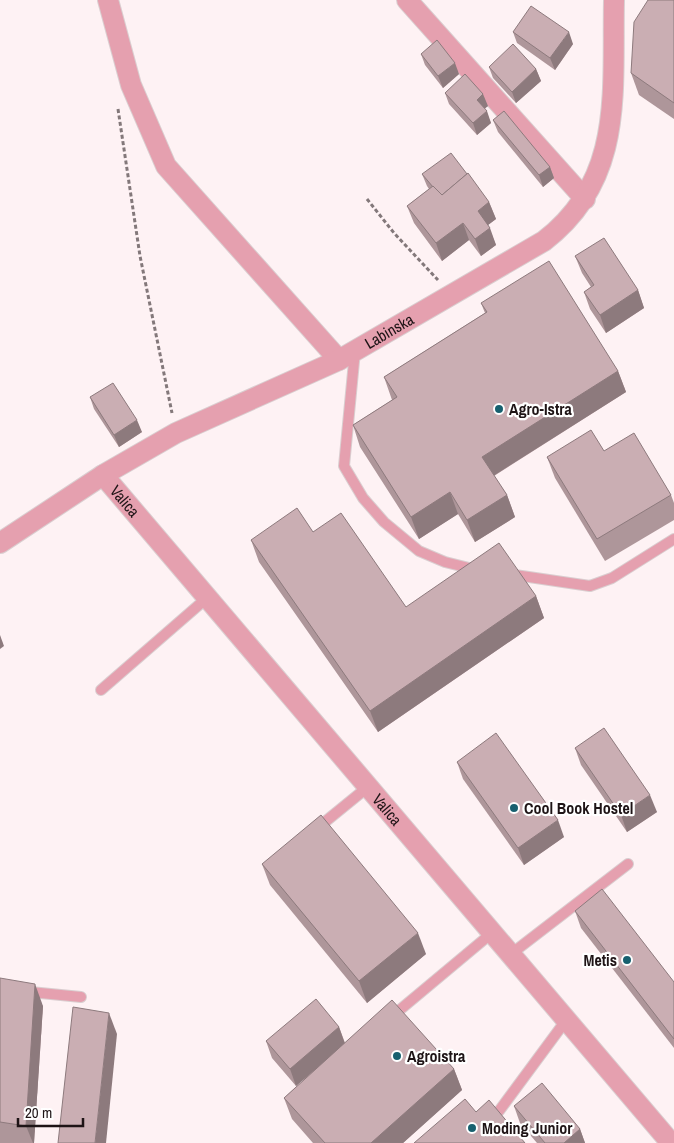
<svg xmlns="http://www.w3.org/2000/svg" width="674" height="1143" font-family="'Archivo Narrow',sans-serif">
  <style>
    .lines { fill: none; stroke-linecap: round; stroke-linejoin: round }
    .lane-casing { stroke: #daced0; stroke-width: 12 }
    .street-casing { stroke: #daced0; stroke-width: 22 }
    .path { stroke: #83787a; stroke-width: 3; stroke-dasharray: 4 2.5; stroke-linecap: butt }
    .lane { stroke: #e5a0af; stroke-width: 10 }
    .street { stroke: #e5a0af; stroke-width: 20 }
    .wall { fill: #ae969a }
    .shaded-wall { fill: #8d7a7d }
    .building { fill: #caaeb3; stroke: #8d7a7d }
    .poi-dot { fill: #17606f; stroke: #fff; stroke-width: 2 }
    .labels { text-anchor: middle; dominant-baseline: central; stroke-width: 4.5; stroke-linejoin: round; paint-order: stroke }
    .street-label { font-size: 16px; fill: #1e1416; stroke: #fff }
    .poi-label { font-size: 16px; font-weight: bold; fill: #1e1416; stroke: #fff; text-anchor: start }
  </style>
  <rect width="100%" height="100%" fill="#fef2f4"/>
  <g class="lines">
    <defs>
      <g id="lane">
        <path d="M355,351L344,466L363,498L384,522L419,551L445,562L477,570"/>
        <path d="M508,574L590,586L612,578L674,539"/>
        <path d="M101,690L208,597"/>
        <path d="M315,830L369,786"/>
        <path d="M511,954L628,864"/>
        <path d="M0,989L81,997"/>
        <path d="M390,1018L493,932"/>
        <path d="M499,1111L567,1019"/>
      </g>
      <g id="street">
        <path d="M108,0L131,85L166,166L339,360"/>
        <path d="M407,0L585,199"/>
        <path id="s1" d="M103,475L671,1143"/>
        <path id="s2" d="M0,543L103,475L176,433L339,360L544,241C625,179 612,91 614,0"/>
      </g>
    </defs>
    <use href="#lane" class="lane-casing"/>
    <use href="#street" class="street-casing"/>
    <g class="path">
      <path d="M118,109L140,256L172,413"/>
      <path d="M367,199L394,233L438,280"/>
    </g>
    <use href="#lane" class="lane"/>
    <use href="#street" class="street"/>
  </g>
  <g class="wall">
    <path d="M674,0V119L639,95L631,73Z"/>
    <path d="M513,32L573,44L555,70L517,43Z"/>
    <path d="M421,54L459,74L443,88L425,65Z"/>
    <path d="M489,67L536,69L541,81L516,103L493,78Z"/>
    <path d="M445,93L488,106L484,108L491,123L477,135L449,104Z"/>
    <path d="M493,120L550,167L554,178L543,187L498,132Z"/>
    <path d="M422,174L489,202L496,219L488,225L496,245L481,256L469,240L442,261L414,223L407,206L429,189L427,186Z"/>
    <path d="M575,256L638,290L644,308L606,333L590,309L584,292L591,287L582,273Z"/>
    <path d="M481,303L618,371L626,392L494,476L507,495L515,517L475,542L458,514L419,539L360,447L353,425L392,400L384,377L485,313Z"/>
    <path d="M90,397L142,432L119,447L94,409Z"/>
    <path d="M604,451L671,495L674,503V520L605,561L555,478L547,457Z"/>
    <path d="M313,532L406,607L536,596L544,618L378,732L259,562L251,540Z"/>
    <path d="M575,748L657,812L627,832L581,765Z"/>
    <path d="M457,762L564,837L524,865L463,779Z"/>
    <path d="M262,864L426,954L367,1003L270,885Z"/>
    <path d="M575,911L674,982V1048L581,928Z"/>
    <path d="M0,978L43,1006L34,1143H0Z"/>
    <path d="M339,1027L345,1043L454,1069L462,1090L403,1143H313L292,1119L284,1098L317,1068L296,1086L272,1058L266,1041Z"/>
    <path d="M514,1106L580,1129L585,1143H537L520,1123Z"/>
  </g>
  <g class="shaded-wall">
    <path d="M569,32L573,44L555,70L550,58Z"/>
    <path d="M455,63L459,74L443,88L438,76Z"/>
    <path d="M536,69L541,81L516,103L512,92Z"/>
    <path d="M483,94L488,106L481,112L477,100Z"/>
    <path d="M487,111L491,123L477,135L473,123Z"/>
    <path d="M550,167L554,178L543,187L539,175Z"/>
    <path d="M489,202L496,219L484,228L478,211Z"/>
    <path d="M463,223L469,240L442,261L436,243Z"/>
    <path d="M490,228L496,245L481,256L475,239Z"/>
    <path d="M638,290L644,308L606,333L600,315Z"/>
    <path d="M618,371L626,392L490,478L482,457Z"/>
    <path d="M137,420L142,432L119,447L114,435Z"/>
    <path d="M450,492L458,514L419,539L411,517Z"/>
    <path d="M507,495L515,517L475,542L467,520Z"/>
    <path d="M536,596L544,618L378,732L370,711Z"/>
    <path d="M0,635L4,646L0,649Z"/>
    <path d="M650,795L657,812L627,832L621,815Z"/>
    <path d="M558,820L564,837L524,865L518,848Z"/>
    <path d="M418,933L426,954L367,1003L359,981Z"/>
    <path d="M35,984L43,1006L34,1143H33L26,1126Z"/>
    <path d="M109,1013L117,1034L106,1143H95Z"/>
    <path d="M339,1027L345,1044L296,1086L290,1069Z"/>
    <path d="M454,1069L462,1090L403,1143H371Z"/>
    <path d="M580,1129L585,1143H564Z"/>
  </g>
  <g class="building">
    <path d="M648,0H674V103L631,73L634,22Z"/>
    <path d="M531,6L569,32L550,58L513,32Z"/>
    <path d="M437,40L455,63L438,76L421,54Z"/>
    <path d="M513,44L536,69L512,92L489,67Z"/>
    <path d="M465,74L483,94L477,100L487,111L473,123L445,93Z"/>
    <path d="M504,111L550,167L539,175L493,120Z"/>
    <path d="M451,153L467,174L442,195L433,186V187L422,174Z"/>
    <path d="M468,173L489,202L478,211L490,228L475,239L463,223L436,243L407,206L433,186L442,195Z"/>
    <path d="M604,238L638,290L600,315L584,292L594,285L575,256Z"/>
    <path d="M549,261L618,371L482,457L507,495L467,520L450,492L411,517L353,425L397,397L384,377L487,312L481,303Z"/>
    <path d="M113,383L137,420L114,435L90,397Z"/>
    <path d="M591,430L604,451L634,433L671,495L597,539L547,457Z"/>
    <path d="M297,508L313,532L341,513L406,607L499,543L536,596L370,711L251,540Z"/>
    <path d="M604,728L650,795L621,815L575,748Z"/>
    <path d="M496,733L558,820L518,848L457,762Z"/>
    <path d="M321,815L418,933L359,981L262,864Z"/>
    <path d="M602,889L674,982V1039L575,911Z"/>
    <path d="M0,978L35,984L26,1126L0,1122Z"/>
    <path d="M316,999L339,1027L290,1069L266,1041Z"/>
    <path d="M392,1000L454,1069L371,1143H325L284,1098Z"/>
    <path d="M73,1007L109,1013L95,1143H58Z"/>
    <path d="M542,1083L580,1129L564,1143H545L514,1106Z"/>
    <path d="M465,1099L476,1112L489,1100L525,1143H414Z"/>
  </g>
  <g class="poi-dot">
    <circle cx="499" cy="409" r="5"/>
    <circle cx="514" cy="808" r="5"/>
    <circle cx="627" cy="960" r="5"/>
    <circle cx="397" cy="1056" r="5"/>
    <circle cx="472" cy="1128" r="5"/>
  </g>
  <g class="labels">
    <g class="street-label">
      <text stroke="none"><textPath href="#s2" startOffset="444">Labinska</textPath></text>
      <text stroke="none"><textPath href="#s1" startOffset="34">Valica</textPath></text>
      <text stroke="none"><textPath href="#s1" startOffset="439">Valica</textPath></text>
    </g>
    <g class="poi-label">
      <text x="509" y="409">Agro-Istra</text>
      <text x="524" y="808">Cool Book Hostel</text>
      <text x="617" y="960" text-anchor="end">Metis</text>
      <text x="407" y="1056">Agroistra</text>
      <text x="482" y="1128">Moding Junior</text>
    </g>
  </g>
  <path d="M18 1118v8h65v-8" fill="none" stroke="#1e1416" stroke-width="2.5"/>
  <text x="25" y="1118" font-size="15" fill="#1e1416" stroke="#ffffff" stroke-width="4" paint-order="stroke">20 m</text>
</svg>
